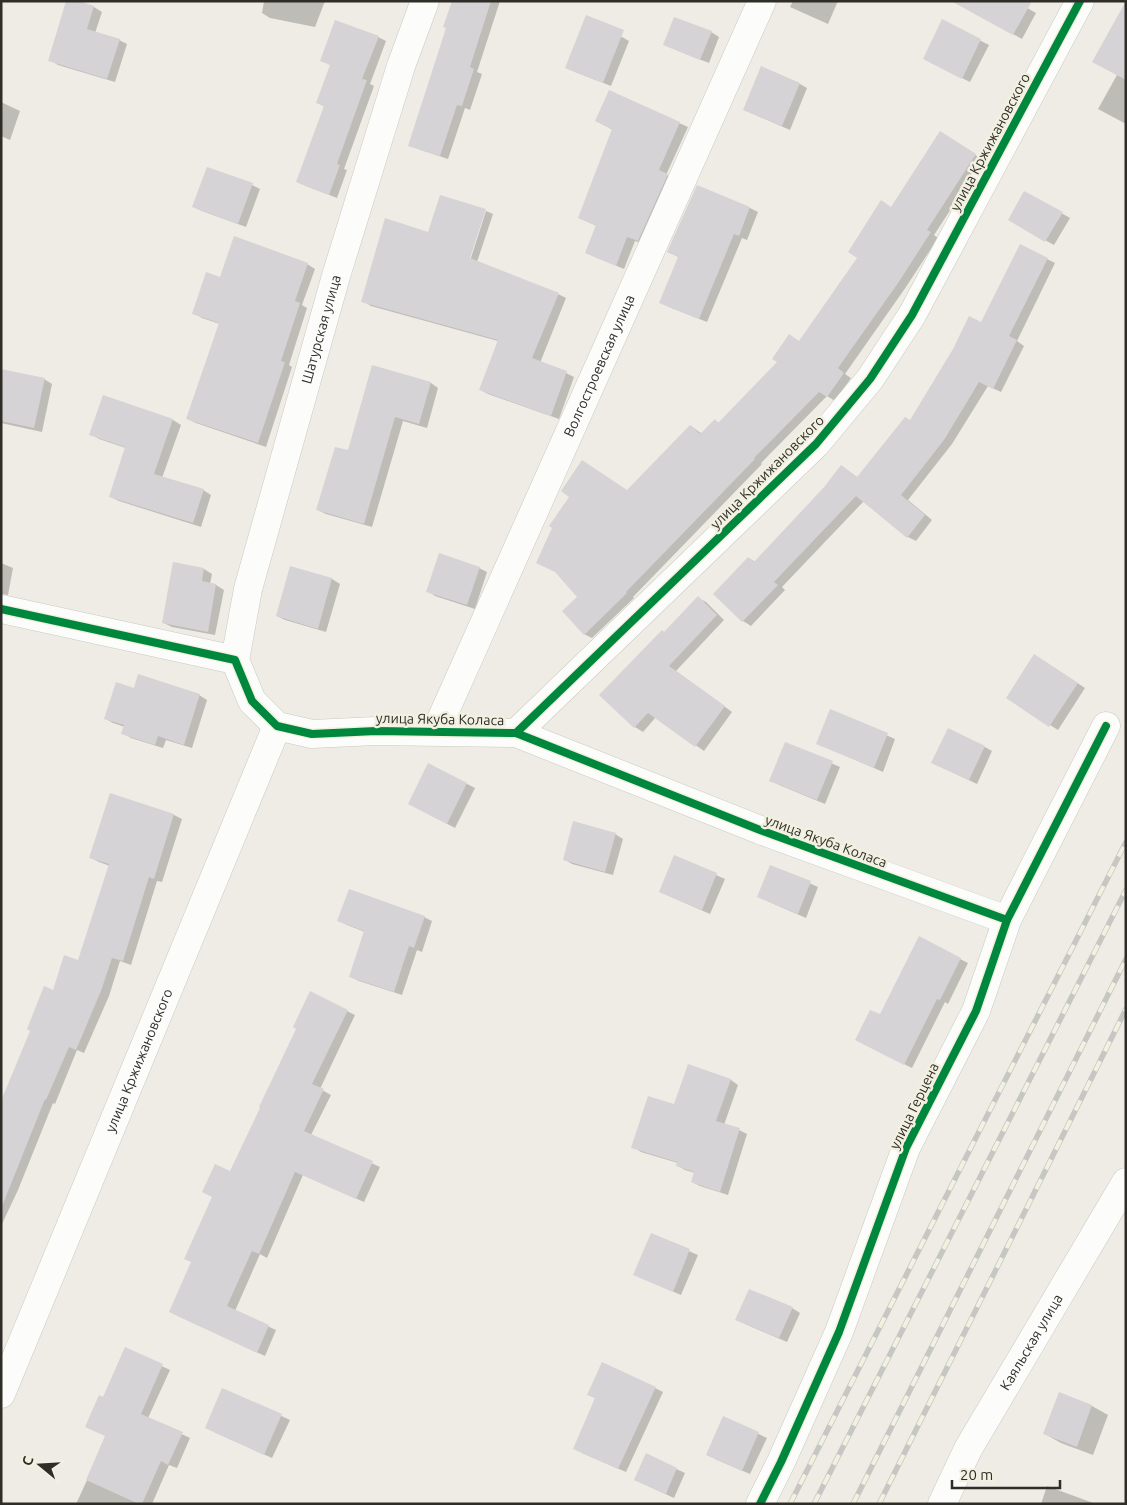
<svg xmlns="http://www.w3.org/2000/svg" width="1127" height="1505" font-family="Ubuntu,sans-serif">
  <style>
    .shadow { fill: #0003 }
    .building { fill: #d5d3d6 }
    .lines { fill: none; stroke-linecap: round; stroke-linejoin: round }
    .minor-casing { stroke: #cac9c3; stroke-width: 29 }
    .minor { stroke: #fcfcfb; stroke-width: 28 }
    .rail-casing { stroke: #c6c6c3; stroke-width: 5.5 }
    .rail { stroke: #f2f0e0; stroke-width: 4; stroke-dasharray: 11; stroke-linecap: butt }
    .cycleway-casing { stroke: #f2f0e0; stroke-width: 11 }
    .cycleway { stroke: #00873e; stroke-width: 8 }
    .labels { text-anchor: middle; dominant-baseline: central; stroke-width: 5; stroke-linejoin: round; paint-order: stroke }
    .street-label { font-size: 14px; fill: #2e2d27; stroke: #f2f0e0 }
  </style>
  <rect width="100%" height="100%" fill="#eeece4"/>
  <g class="shadow">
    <path d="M74,1L94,7L102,12L95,33L119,40L127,44L115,82L58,65L50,60Z"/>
    <path d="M264,1H325L315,27L270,18L262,13Z"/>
    <path d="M453,1H500L477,72L482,74L470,110L465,108L448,159L418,149L410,145L447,28Z"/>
    <path d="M793,1H838L828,24L790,7Z"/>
    <path d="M1015,1L1036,13L1022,39L974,13Z"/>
    <path d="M942,21L989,45L970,82L932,63Z"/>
    <path d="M584,24L622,37L629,41L611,86L575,72L567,68Z"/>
    <path d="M711,32L719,37L709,63L681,52L673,48Z"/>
    <path d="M378,37L386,41L370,84L374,86L344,169L347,170L337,198L306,186L298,182L325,107L318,103Z"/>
    <path d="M1126,40V124L1098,109L1117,75Z"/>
    <path d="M800,84L807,88L790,130L744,110Z"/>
    <path d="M609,92L688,127L666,175L675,179L646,245L635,241L624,269L586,253L597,226L579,218L613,130L596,121Z"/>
    <path d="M1,102L20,111L10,140L1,136Z"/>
    <path d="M948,138L983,160L934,235L938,238L906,287L845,374L851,378L835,401L827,396L761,463L762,464L633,597L634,598L592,638L584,634L579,597L627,492L691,426L702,434L715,421L719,423L800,342L892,208Z"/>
    <path d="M207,168L252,185L260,189L246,227L202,211L194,207Z"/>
    <path d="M697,187L750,208L758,212L747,240L742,238L707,322L669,307L661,302L679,257L668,252Z"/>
    <path d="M1025,192L1070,218L1054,245L1009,220Z"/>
    <path d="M486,211L493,214L477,262L558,294L566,298L540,363L566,373L574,377L559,419L488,394L481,390L498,341L371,306L363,301L467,263L469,264Z"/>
    <path d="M1047,259L1055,263L1017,341L1024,346L1001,392L988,386L952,444L908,500L932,520L916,541L908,537L864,501L782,587L785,590L751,626L743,621L749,558L755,562L826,487L842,466L858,478L910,421L982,324Z"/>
    <path d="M307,264L315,269L302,305L307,308L289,365L292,367L266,447L196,423L188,419L220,324L202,318L194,313L220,279Z"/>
    <path d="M372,367L431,383L438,388L427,428L403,421L372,527L326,514L318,510L349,452Z"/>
    <path d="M1,370L44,379L52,384L42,432L1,423Z"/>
    <path d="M104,397L173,420L181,425L162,478L203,490L211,495L201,527L119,501L111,497L126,448L99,439L91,434Z"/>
    <path d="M1,563L13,568L8,595L1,594Z"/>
    <path d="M174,564L204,569L212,574L210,584L216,585L224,590L215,635L172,627L164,623Z"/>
    <path d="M291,568L332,579L340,584L326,632L285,620L277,616Z"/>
    <path d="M479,568L487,572L475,609L435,596L428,591Z"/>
    <path d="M698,598L706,602L724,620L676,671L732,712L704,751L656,717L643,732L635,727L665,633Z"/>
    <path d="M1042,660L1085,688L1058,730L1050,725Z"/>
    <path d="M135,689L199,695L207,700L192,748L166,740L163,748L131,738L123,733L125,727L113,723L106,719Z"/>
    <path d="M831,711L895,739L883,772L817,743Z"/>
    <path d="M786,743L840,767L825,804L779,785Z"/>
    <path d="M985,747L992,751L977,784L941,767Z"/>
    <path d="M429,765L475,788L455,828L417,808Z"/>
    <path d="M111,795L174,815L182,819L162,882L157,881L131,965L120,961L109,996L84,1053L77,1050L55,1104L53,1103L18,1190L1,1226V1103L54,991L79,961L110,866L99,862L91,858Z"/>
    <path d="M615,834L623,839L613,875L572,864L564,859Z"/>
    <path d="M675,857L725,879L710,914L660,892Z"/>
    <path d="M771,866L818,887L806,918L767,901Z"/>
    <path d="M424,917L432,921L422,952L417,950L402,995L359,981L351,977L365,932L347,925L339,921Z"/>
    <path d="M960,959L968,963L948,1004L945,1002L912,1068L864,1044L880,1016Z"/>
    <path d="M310,993L355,1015L320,1089L331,1095L311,1135L380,1167L364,1202L303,1175L267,1258L260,1254L235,1311L276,1330L265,1356L178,1316L231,1173L298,1029Z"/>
    <path d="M689,1066L731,1080L738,1085L724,1125L739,1130L747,1134L728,1195L700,1186L692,1182L695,1173L685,1170L677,1165L678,1163L641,1152L633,1147L675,1106Z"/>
    <path d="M652,1235L698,1255L681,1295L635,1275Z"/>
    <path d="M792,1308L800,1313L787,1342L745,1324Z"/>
    <path d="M126,1349L170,1370L148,1418L190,1438L177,1468L169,1465L152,1504H76L107,1437L103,1398Z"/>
    <path d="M655,1388L663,1392L626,1472L582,1453L596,1399L589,1394Z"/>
    <path d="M223,1389L290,1420L272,1458L214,1432Z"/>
    <path d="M1059,1394L1092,1406L1108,1415L1093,1455L1061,1443L1045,1434Z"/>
    <path d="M724,1418L767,1438L750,1474L715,1459Z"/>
    <path d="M646,1455L685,1473L674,1498L635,1480Z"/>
    <path d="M1047,1486L1096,1504H1041Z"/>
  </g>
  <g class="building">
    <path d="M66,1H79L94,6L87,29L120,39L107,79L48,61Z"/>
    <path d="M452,1H491L470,67L474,69L462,106L457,105L440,156L408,146L446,28L443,27Z"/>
    <path d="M951,1H1032L1013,35Z"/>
    <path d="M1126,1V80L1092,62Z"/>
    <path d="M586,15L624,30L603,83L565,68Z"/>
    <path d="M674,17L712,31L700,60L663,45Z"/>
    <path d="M942,19L981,39L962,79L923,59Z"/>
    <path d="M335,20L379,36L362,79L367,80L337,164L340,165L329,195L296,182L324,106L316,103L330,65L320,61Z"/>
    <path d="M761,66L800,83L782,126L743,110Z"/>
    <path d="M609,90L680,122L659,170L668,174L638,241L627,237L616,266L585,253L596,225L578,218L612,129L595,121Z"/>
    <path d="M940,131L976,154L927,230L931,232L898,283L838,368L844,373L827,397L819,392L754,458L755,459L626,592L627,593L584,635L562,611L577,597L555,572L536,563L552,528L549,526L569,497L561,491L582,460L627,490L690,425L700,434L715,419L718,423L777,362L772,359L789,334L799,341L857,258L848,252L881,200L891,207Z"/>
    <path d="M207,167L253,183L238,224L192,207Z"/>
    <path d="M697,185L750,207L739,236L734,234L699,319L659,303L678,257L667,252Z"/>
    <path d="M1024,191L1063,212L1045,242L1008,220Z"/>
    <path d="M440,195L486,209L470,258L559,293L532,358L567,371L551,416L479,390L498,340L361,302L385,218L428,232Z"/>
    <path d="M234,236L308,263L295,301L300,303L281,361L285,362L258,443L186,419L219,323L192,314L206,272L220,277Z"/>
    <path d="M1020,244L1048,258L1009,336L1017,340L993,389L979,382L944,440L901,495L925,515L907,538L856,496L774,582L778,585L742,622L713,594L748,557L754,562L825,486L841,465L857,477L905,417L910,420L953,349L969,316L981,322Z"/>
    <path d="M372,365L431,382L419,424L395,417L364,524L316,510L335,447L348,450Z"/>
    <path d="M1,369L45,378L34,428L1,421Z"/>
    <path d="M103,395L173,419L154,474L204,489L193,523L109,497L125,447L89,435Z"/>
    <path d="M439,553L480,567L467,605L426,592Z"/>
    <path d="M173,562L204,568L202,581L216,584L208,632L162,623Z"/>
    <path d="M290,566L332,578L318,629L276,616Z"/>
    <path d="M698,596L717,615L669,666L725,706L695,747L648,713L634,728L599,695L662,630L664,632Z"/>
    <path d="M1034,654L1078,683L1049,727L1006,698Z"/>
    <path d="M138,674L200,694L184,745L158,736L155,745L121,734L124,725L104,719L116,682L134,688Z"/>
    <path d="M830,709L888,733L874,768L816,744Z"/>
    <path d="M948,728L985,746L969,780L931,763Z"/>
    <path d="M785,742L833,761L817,800L769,781Z"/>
    <path d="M428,763L467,783L447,824L408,804Z"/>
    <path d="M110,793L174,814L154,879L149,877L123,961L112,958L101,991L76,1050L69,1047L46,1100L45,1099L3,1204H1V1101L30,1031L27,1029L44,986L53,990L64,955L78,960L109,864L89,858Z"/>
    <path d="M573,821L616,833L605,872L563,860Z"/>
    <path d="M674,855L717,873L702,910L659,892Z"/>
    <path d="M770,865L811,881L798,914L757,897Z"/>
    <path d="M349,889L425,916L414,948L409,946L394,992L349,977L364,931L337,921Z"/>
    <path d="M919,936L961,958L940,1000L937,999L904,1065L855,1040L870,1010L880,1014Z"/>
    <path d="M310,991L348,1010L312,1084L324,1089L304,1131L373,1161L356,1199L295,1172L259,1254L252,1251L227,1306L269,1325L257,1353L169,1312L191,1262L184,1259L212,1197L202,1192L215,1164L230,1171L260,1108L259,1107L296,1029L293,1027Z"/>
    <path d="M688,1064L731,1079L716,1121L740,1128L720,1192L691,1182L694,1172L676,1166L677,1162L631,1148L648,1096L674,1104Z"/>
    <path d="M651,1233L690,1249L673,1292L633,1275Z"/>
    <path d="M749,1289L793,1307L779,1338L735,1320Z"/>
    <path d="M125,1347L163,1364L141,1414L183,1432L168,1465L161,1461L142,1504H139L86,1480L105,1436L85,1427L99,1395L103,1397Z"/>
    <path d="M602,1362L656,1387L618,1469L573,1449L595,1398L587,1395Z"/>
    <path d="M222,1388L282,1414L264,1455L205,1428Z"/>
    <path d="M1059,1392L1092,1405L1077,1447L1043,1434Z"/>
    <path d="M723,1416L759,1432L742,1471L706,1455Z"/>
    <path d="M646,1453L677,1468L666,1494L634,1480Z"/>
  </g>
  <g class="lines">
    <defs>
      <g id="minor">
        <path d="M1,609L235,660L252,701L277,726L312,734L376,731L516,733L760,830L1007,920"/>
        <path id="s1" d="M235,660L248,589L336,276L401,66L425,1"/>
        <path id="s2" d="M436,731L762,1"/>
        <path d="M516,733L816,444L870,379L912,315L1080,1"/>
        <path id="s3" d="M1,1394L277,726"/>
        <path d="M760,1504L781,1462L839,1332L906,1148L976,1011L1007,920L1106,726"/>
        <path id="s4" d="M942,1504L968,1449L1126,1182"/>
      </g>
    </defs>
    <use href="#minor" class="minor-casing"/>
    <use href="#minor" class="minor"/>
    <defs>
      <g id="rail">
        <path d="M790,1504L1126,842"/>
        <path d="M814,1504L1126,890"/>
        <path d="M853,1504L1126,959"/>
        <path d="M879,1504L1126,1009"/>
      </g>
    </defs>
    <use href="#rail" class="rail-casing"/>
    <use href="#rail" class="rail"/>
    <defs>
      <g id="cycleway">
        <path d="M1,609L235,660L252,701L277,726L312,734L376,731L516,733L760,830L1007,920"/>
        <path d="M516,733L816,444L870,379L912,315L1080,1"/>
        <path d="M760,1504L781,1462L839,1332L906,1148L976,1011L1007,920L1106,726"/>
      </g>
    </defs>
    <use href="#cycleway" class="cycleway-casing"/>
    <use href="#cycleway" class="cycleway"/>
  </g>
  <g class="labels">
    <g class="street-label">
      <text transform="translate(990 142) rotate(-62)">улица Кржижановского</text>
      <text stroke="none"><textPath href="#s1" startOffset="342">Шатурская улица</textPath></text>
      <text stroke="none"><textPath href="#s2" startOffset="400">Волгостроевская улица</textPath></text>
      <text transform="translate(767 472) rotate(-45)">улица Кржижановского</text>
      <text transform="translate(440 719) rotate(1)">улица Якуба Коласа</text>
      <text transform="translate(826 841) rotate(20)">улица Якуба Коласа</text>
      <text stroke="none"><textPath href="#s3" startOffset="361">улица Кржижановского</textPath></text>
      <text transform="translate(914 1106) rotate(-64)">улица Герцена</text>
      <text stroke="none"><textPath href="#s4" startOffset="185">Каяльская улица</textPath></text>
    </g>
  </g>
  <rect width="1127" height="1505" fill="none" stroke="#2e2d27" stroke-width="5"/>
  <g transform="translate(40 1465) rotate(288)" stroke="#f2f0e0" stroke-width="4" paint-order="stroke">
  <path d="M0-4L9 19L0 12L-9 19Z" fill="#2e2d27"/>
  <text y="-8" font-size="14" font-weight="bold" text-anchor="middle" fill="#2e2d27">С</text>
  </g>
  <path d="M952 1480v8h108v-8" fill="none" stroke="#2e2d27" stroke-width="2.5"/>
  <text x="960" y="1480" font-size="15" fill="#2e2d27" stroke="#f2f0e0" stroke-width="4" paint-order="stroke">20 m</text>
</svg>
